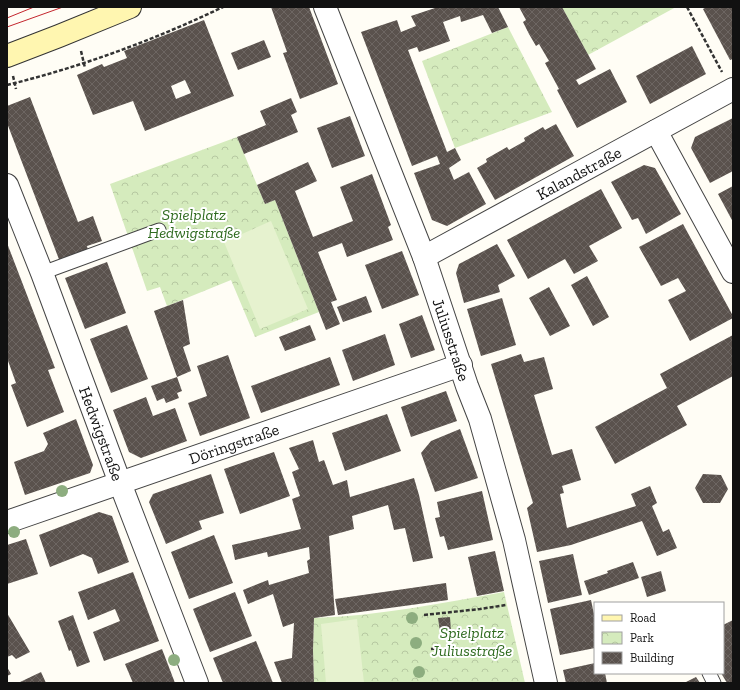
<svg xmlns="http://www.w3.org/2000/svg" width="740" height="690" font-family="'Zilla Slab',serif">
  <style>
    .park { fill: url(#park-crowns) }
    .pitch { fill: #e6f2cf }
    .building { fill: url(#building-cross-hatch); fill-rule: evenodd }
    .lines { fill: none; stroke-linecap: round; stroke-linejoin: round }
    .service-casing { stroke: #444; stroke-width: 15 }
    .minor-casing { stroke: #444; stroke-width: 24 }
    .secondary-casing { stroke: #333; stroke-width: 24 }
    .path { stroke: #333; stroke-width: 2.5; stroke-dasharray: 4 2; stroke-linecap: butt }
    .service { stroke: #fff; stroke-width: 13 }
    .minor { stroke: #fff; stroke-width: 22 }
    .secondary { stroke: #fff6b0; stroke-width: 22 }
    .tram { stroke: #c4262e; stroke-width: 1 }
    .tree { fill: #8dad7f }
    .labels { text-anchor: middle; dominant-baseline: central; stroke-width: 4; stroke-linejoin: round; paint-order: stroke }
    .street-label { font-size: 16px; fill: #111; stroke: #fff }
    .park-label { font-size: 16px; font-style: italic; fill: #2f6b1f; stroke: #fff }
  </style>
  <defs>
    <pattern id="park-crowns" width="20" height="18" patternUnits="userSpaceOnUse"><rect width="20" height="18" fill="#d5ebbd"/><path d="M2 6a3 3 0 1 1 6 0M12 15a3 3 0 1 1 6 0" fill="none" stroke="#b6c8a1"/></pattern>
    <pattern id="building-cross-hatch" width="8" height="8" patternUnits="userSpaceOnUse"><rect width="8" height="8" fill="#5a524d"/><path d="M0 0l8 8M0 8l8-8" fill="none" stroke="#6d6662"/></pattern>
  </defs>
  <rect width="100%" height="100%" fill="#fffdf5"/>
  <g class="park">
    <path d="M562,7H676L588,55Z"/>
    <path d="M508,27L552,112L455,148L422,61Z"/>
    <path d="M237,137L265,204L275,200L319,312L255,337L231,280L167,306L160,287L147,291L110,184Z"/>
    <path d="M504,592L525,683H314L313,650L314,618C378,616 442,603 504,592Z"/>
  </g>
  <g class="pitch">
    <path d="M271,221L308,309L260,329L224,242Z"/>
    <path d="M357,619L364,683H326L321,624Z"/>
  </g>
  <g class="building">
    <path d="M271,7H309L338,84L300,99L283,53L287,52Z"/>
    <path d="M438,7H498L508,27L492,33L483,15L461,22L460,16L443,22L450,41L419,52L417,47L408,50L447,152L455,148L461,160L449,168L454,180L469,172L486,204L447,226L432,220L414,173L440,164L437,156L412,166L361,32L397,20L401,32L416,26L411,16Z"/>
    <path d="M519,7H562L596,69L576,80L579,85L610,69L627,102L577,128L557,90L559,89L545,63L549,61L539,44L536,46L529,34L523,22L526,20Z"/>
    <path d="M706,7H733V59L730,60L703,9Z"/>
    <path d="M204,20L234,96L145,131L133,101L93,115L77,75L102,64L104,67L127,58L124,51ZM185,80L191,93L176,99L171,86Z"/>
    <path d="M264,40L271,57L238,70L231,53Z"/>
    <path d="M692,46L706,74L650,104L636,76Z"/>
    <path d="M30,97L78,222L93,216L102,241L87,246L88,250L60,262L7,123V106Z"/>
    <path d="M291,98L297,112L291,115L298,132L244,154L237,137L266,125L260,111Z"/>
    <path d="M350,116L365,156L332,168L317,128Z"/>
    <path d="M733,118V171L710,183L691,148L695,137Z"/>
    <path d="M556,124L574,156L495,200L477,168L487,162L486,159L507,147L509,150L525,141L524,138L543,127L545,130Z"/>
    <path d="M308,162L317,181L295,191L313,237L353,221L340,187L372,174L391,225L388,227L393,240L347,257L342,243L318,252L337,300L331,302L340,324L326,330L275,200L265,204L257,185Z"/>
    <path d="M644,165L655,168L681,214L646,234L638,218L632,220L611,182Z"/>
    <path d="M733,186V222L718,194Z"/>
    <path d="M601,189L622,228L589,246L598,261L574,274L565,259L528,279L507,240Z"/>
    <path d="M683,224L733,316V318L690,341L668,300L686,291L678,278L661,286L639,247Z"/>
    <path d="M7,243L55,368L48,370L64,412L27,427L11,385L16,383L7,358Z"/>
    <path d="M497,244L515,276L498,285L500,292L464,303L456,273L459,264Z"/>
    <path d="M402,251L419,295L382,309L365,265Z"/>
    <path d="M107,262L126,313L85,329L65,278Z"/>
    <path d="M587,276L609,317L593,326L571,285Z"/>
    <path d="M549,287L570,326L550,336L529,298Z"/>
    <path d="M366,296L372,312L343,322L337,307Z"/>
    <path d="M502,298L516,345L481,356L467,309Z"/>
    <path d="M183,300L190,344L183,347L191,371L177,377L154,311Z"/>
    <path d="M422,315L435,350L411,358L399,324Z"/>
    <path d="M127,325L148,379L111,393L90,339Z"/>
    <path d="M310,325L316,340L285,351L279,337Z"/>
    <path d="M385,334L395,365L353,381L342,350Z"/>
    <path d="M733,335V376L677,406L687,425L615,464L595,427L667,388L660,374Z"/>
    <path d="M521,354L524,362L544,357L553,389L534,395L552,455L572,449L581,480L562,486L564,493L560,494L567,528L636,506L631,494L650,486L657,503L652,506L663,532L669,529L677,548L657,556L642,521L571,545L537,552L527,508L533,503L491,364Z"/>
    <path d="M228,355L250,418L200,436L188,403L207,396L197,366Z"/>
    <path d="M330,357L340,385L261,413L251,386Z"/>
    <path d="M177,377L182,391L177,393L179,398L166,403L164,398L157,401L151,386Z"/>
    <path d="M446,391L457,421L411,437L401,407Z"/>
    <path d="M146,397L153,416L175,408L187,441L141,458L129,452L113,410Z"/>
    <path d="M387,414L401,451L345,471L332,433Z"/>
    <path d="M76,419L93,465L90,473L25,495L14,462L44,451L48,444L43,433Z"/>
    <path d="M460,429L478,478L435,492L421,453L431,441Z"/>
    <path d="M313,440L319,462L324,460L333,485L347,480L350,497L414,478L419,495L433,558L413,562L405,528L394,530L388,505L352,516L354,529L329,536L335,615L314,618L313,650L314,683H282L274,662L292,658L294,623L283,627L273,594L248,604L243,590L268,580L269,585L309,573L307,561L310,559L309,547L268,557L267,552L235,560L232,545L301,529L292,499L300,496L292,472L299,469L289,448Z"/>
    <path d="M274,452L290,496L240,514L224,469Z"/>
    <path d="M211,474L224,513L199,521L202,529L166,544L149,502L153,494Z"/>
    <path d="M703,474L721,475L728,489L720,503H703L695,488Z"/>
    <path d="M482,491L493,540L448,550L444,536L440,537L435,518L440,517L437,502Z"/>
    <path d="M99,512L112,516L129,562L98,574L92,558L83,554L50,567L39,535Z"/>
    <path d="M214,535L233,583L189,599L171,552Z"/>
    <path d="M26,539L38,574L7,584V545Z"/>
    <path d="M495,551L504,591L477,596L468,557Z"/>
    <path d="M573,554L582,595L548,603L539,561Z"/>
    <path d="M633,562L639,578L589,595L584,581L608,573L607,571Z"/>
    <path d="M661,571L666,591L647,597L641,577Z"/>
    <path d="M133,572L159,641L104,661L93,632L120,621L115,609L88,620L78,592Z"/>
    <path d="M446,583L448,600L338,615L335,599Z"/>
    <path d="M235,592L252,636L210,652L193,609Z"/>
    <path d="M591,600L595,619V648L560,655L550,609Z"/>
    <path d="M7,613L30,652L16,659L12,655L7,657Z"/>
    <path d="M73,615L90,662L77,667L71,650L69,651L58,621Z"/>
    <path d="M450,617L451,631L440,632L438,618Z"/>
    <path d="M733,620V683H727L721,673H723V625Z"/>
    <path d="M256,641L273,683H223L213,658Z"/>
    <path d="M162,649L175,683H133L125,664Z"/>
    <path d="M595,663V673H605L607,683H566L563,670Z"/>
    <path d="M7,667L11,674L7,676Z"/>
    <path d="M41,672L46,683H18Z"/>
    <path d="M696,677L700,683H684Z"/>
  </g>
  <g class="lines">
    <defs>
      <g id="service">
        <path d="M42,273L159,230"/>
        <path d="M709,673L714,683"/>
      </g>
      <g id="minor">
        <path id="s1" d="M325,7L424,257L467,386L480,419L514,540L546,683"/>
        <path d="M656,131L733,272"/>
        <path id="s2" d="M7,185L42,273L120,483L197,683"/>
        <path id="s3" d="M424,257L733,89"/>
        <path id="s4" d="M7,522L461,365"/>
      </g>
      <path id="secondary" d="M7,56L59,36L130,7"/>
    </defs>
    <use href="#service" class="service-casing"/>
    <use href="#minor" class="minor-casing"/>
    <use href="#secondary" class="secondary-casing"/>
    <g class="path">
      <path d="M687,7L722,72"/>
      <path d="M81,51L85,68"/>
      <path d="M13,76L16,89"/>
      <path d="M7,85C81,67 154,40 223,7"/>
      <path d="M424,615L480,609L506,605"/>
      <path d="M431,649L441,648"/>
    </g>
    <use href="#service" class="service"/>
    <use href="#minor" class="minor"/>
    <use href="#secondary" class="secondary"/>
    <g class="tram">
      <path d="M7,18L34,7"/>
      <path d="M7,27L63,7"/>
    </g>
  </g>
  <g class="tree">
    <circle cx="62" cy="491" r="6"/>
    <circle cx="14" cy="532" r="6"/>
    <circle cx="412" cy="618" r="6"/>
    <circle cx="416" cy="643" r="6"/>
    <circle cx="174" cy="660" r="6"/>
    <circle cx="419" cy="672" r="6"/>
  </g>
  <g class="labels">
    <g class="street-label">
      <text stroke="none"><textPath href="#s3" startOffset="176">Kalandstraße</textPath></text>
      <text stroke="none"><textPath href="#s1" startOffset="356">Juliusstraße</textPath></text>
      <text stroke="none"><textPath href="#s2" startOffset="266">Hedwigstraße</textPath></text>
      <text stroke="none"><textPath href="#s4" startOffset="240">Döringstraße</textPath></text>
    </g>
    <g class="park-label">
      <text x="194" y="214">Spielplatz<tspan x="194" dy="18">Hedwigstraße</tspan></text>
      <text x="472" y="632">Spielplatz<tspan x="472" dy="18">Juliusstraße</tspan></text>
    </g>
  </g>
  <rect width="740" height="690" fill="none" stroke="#111111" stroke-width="16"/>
  <rect x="594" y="602" width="130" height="72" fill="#ffffff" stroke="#a0a0a0"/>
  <rect x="602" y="615" width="20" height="6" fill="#fff6b0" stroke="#a0a0a0"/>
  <text x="630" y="622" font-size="12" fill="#111111">Road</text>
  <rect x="602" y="632" width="20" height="12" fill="url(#park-crowns)" stroke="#a0a0a0"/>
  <text x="630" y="642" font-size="12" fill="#111111">Park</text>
  <rect x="602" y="652" width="20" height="12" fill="url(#building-cross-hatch)" stroke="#a0a0a0"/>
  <text x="630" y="662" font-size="12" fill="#111111">Building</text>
</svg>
